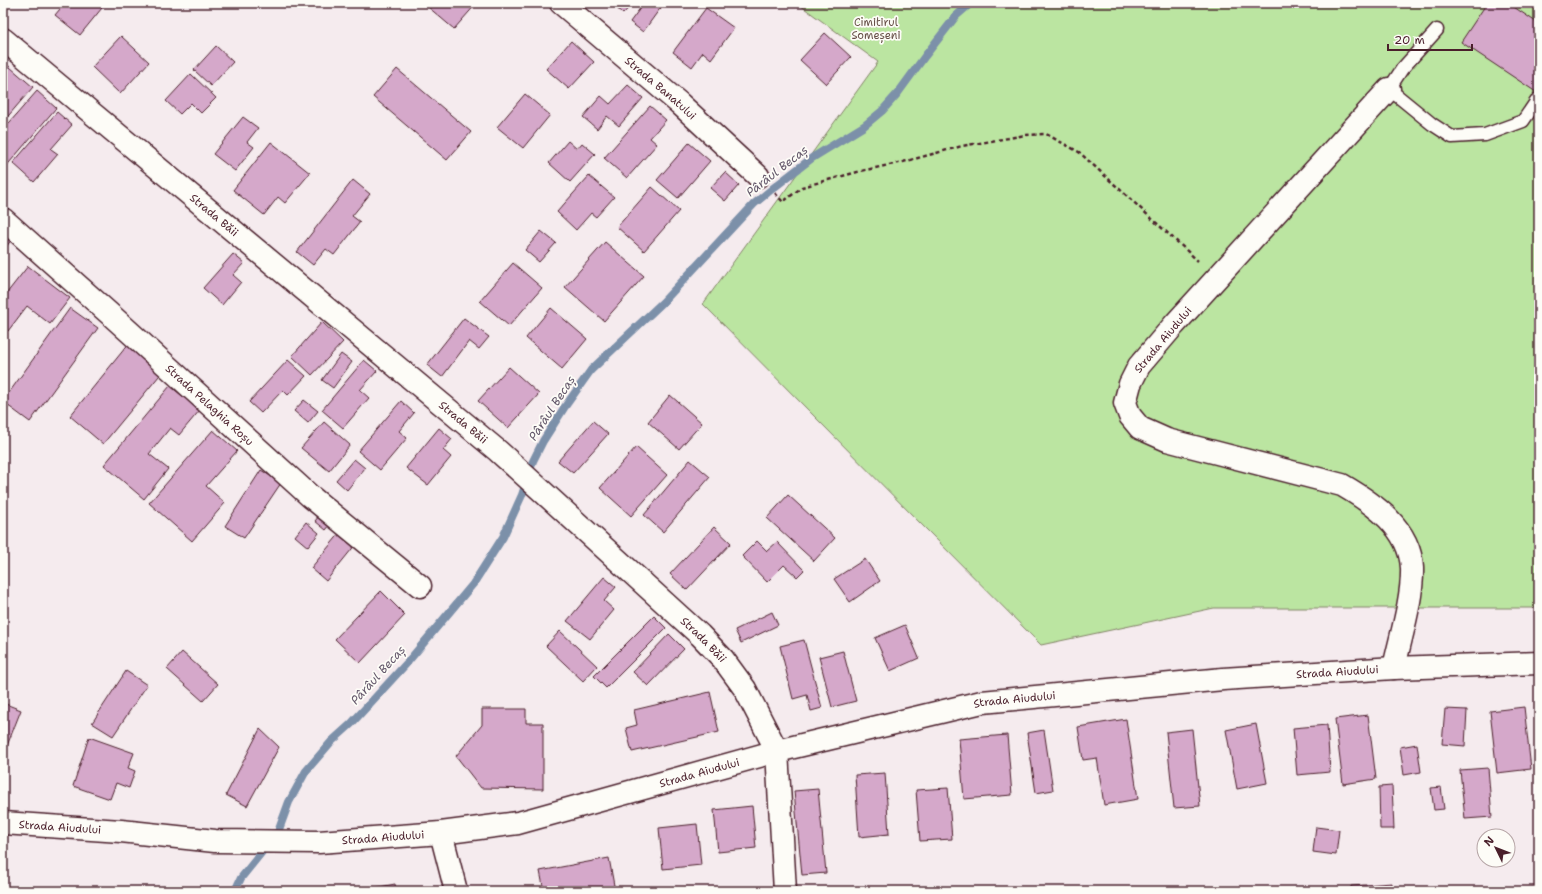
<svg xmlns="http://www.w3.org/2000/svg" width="1542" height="894" font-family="'Shantell Sans',sans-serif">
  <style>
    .green { fill: #bbe5a1; stroke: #828266 }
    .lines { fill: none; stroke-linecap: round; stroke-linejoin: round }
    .stream { stroke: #7b90a9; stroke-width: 8 }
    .building { fill: #d5a8ca; stroke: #4a1f2b }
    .service-casing { stroke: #4a1f2b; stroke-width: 15 }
    .minor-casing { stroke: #4a1f2b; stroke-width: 25 }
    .path { stroke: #4a1f2b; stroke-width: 2.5; stroke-dasharray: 4 3; stroke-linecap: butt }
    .service { stroke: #fdfcf7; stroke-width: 12 }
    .minor { stroke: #fdfcf7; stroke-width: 22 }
    .labels { text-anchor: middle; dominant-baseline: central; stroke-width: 3.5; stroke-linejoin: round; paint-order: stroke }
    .park-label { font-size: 11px; fill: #665048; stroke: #fdfcf7 }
    .street-label { font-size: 11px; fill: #4a1f2b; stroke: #fdfcf7 }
    .water-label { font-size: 12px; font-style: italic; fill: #63576a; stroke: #fdfcf7 }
  </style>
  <rect width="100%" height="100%" fill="#f5ebee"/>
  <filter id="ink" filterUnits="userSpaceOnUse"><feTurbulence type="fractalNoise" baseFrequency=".025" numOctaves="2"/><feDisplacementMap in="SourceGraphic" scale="8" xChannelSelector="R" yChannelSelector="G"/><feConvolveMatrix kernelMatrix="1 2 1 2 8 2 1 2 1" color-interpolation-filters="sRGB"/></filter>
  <g filter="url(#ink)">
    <path class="green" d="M797,3H1539V608H1214L1041,645L703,304L878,62Z"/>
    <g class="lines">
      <path class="stream" d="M235,891L241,878L278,832L289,802L306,771L331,742L351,724L406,664L473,584L503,537L522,495L533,461L543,441L564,408L591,370L663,302L754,204L772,189L812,158L864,126L882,111L898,93L925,56L956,16L971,3"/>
    </g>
    <g class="building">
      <path d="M65,3H106L80,35L55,15Z"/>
      <path d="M429,3H477L454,29L427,6Z"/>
      <path d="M611,3H633L623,14Z"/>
      <path d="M644,3H664L643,32L630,22Z"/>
      <path d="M1487,3H1508L1539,24V94L1461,42Z"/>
      <path d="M706,8L734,28L711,59L703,52L692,67L673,52Z"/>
      <path d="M825,33L851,57L826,84L800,60Z"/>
      <path d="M121,36L149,62L120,94L92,67Z"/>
      <path d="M571,41L594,62L569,89L546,69Z"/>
      <path d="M216,46L233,62L211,86L194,70Z"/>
      <path d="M3,61L33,87L3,122Z"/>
      <path d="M397,69L471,132L447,160L373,97Z"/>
      <path d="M191,74L216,98L201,113L191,103L180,114L166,101Z"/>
      <path d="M628,85L643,98L619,126L607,116L597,129L583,117L601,96L610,104Z"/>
      <path d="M37,91L56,108L3,170V130Z"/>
      <path d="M525,94L550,115L523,148L497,127Z"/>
      <path d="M650,106L666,120L650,138L657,144L627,178L604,158Z"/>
      <path d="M57,112L72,125L51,149L58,154L34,182L13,163Z"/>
      <path d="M243,117L258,128L247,142L254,147L235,171L213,154Z"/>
      <path d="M568,141L577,149L582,143L595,154L570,182L549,163Z"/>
      <path d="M271,142L310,173L285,203L278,197L264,215L233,190Z"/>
      <path d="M689,143L710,161L678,198L657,180Z"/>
      <path d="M725,172L739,185L725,201L710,188Z"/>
      <path d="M589,176L614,197L596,217L591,213L576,230L557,212Z"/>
      <path d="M353,180L370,194L352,216L360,222L334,255L326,249L313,265L297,252Z"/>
      <path d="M652,187L679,211L644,251L617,227Z"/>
      <path d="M541,231L556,243L539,262L525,250Z"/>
      <path d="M3,233L12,239L3,251Z"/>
      <path d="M605,242L644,276L604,321L565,287Z"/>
      <path d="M233,254L244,263L233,275L241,282L222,305L203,288Z"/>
      <path d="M513,263L542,288L509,326L480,301Z"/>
      <path d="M28,266L70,298L50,324L27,306L8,331L3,327V298Z"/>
      <path d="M70,308L98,328L30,422L3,402V401Z"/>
      <path d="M551,308L587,339L562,369L526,338Z"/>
      <path d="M464,318L489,337L479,349L469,341L442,377L427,365Z"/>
      <path d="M322,322L343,342L312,375L292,356Z"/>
      <path d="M130,342L164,370L103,444L70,416Z"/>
      <path d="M341,354L352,362L333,388L322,380Z"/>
      <path d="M288,360L306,376L288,395L283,390L261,413L249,402Z"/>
      <path d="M364,360L377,371L360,390L369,398L343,428L322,410Z"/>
      <path d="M509,367L539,394L508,428L478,401Z"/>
      <path d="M170,386L200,410L179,435L170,428L149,454L168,469L144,499L104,465Z"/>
      <path d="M670,395L702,423L679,449L648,422Z"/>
      <path d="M304,400L318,411L308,423L294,411Z"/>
      <path d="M401,401L414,413L399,431L407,438L380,470L358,451Z"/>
      <path d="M593,421L608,434L573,473L558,461Z"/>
      <path d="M324,422L350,445L329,471L301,448Z"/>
      <path d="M439,428L452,439L443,450L451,457L428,485L406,468Z"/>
      <path d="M213,430L237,451L206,486L225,503L192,541L149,503Z"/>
      <path d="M636,447L667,475L631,516L600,488Z"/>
      <path d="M354,459L365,468L347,490L336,480Z"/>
      <path d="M690,460L710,477L663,532L644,515Z"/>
      <path d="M261,470L281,483L244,538L225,526Z"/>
      <path d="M788,495L835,538L814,561L767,518Z"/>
      <path d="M323,511L334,520L326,530L315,521Z"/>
      <path d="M306,522L319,533L308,547L295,536Z"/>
      <path d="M714,527L731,543L687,590L670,574Z"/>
      <path d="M341,532L356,544L326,581L311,568Z"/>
      <path d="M757,541L767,551L777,542L804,570L797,577L784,565L767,582L742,556Z"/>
      <path d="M865,559L880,581L850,602L834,579Z"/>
      <path d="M604,577L616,587L604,601L614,610L590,639L567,621Z"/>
      <path d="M381,591L405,615L360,663L335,639Z"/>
      <path d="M772,612L778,625L741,643L735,630Z"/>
      <path d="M654,616L666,628L606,688L594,676Z"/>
      <path d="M905,625L919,658L890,671L875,638Z"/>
      <path d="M560,631L597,666L583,681L546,646Z"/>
      <path d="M669,634L684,649L648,686L633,672Z"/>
      <path d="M804,640L822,708L811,711L807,695L793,699L780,646Z"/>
      <path d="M843,651L856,701L832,707L819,657Z"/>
      <path d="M182,652L218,684L203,701L167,669Z"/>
      <path d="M126,671L147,685L113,736L92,723Z"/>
      <path d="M710,692L719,732L632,752L626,728L637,725L634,710Z"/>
      <path d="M3,703L21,710L3,756Z"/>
      <path d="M1524,707L1531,769L1497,773L1490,711Z"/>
      <path d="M482,709H526V723H543V789L481,788L456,756L482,725Z"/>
      <path d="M1445,709L1467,710L1465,746L1442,744Z"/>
      <path d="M1368,715L1376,779L1343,784L1335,719Z"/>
      <path d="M1126,719L1138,799L1104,805L1097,758L1083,760L1078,727Z"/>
      <path d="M1256,724L1267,783L1237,789L1226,730Z"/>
      <path d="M1327,725L1330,772L1297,775L1293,728Z"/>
      <path d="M260,729L279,747L247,806L226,795Z"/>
      <path d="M1192,729L1200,806L1174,808L1166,732Z"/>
      <path d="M1044,730L1053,790L1036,793L1027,733Z"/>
      <path d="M1007,735L1012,795L964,799L959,739Z"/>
      <path d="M89,737L134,753L128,768L135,771L129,788L116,783L110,799L73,786Z"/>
      <path d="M1417,744L1421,772L1404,775L1400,747Z"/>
      <path d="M1488,768L1492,817L1465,819L1460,770Z"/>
      <path d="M885,773L889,834L859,837L855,775Z"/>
      <path d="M1392,786L1394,829H1380L1379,787Z"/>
      <path d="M1441,787L1444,809L1434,810L1431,788Z"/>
      <path d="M948,788L952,839L920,841L916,790Z"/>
      <path d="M818,789L826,873L802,875L794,791Z"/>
      <path d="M752,806L756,848L718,852L714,810Z"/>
      <path d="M697,824L701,865L663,869L659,828Z"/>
      <path d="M1316,827L1339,830L1336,855L1313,852Z"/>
      <path d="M609,858L615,891H544L540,871Z"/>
      <path d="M1392,883V891H1351V886Z"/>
      <path d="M395,884L396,891H358Z"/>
    </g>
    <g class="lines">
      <defs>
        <path id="service" d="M1437,30L1402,69L1389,89L1432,124L1452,137L1485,135L1523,121L1538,99"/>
        <g id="minor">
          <path id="s1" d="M561,3L679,103L758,176"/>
          <path id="s2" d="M3,39L498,451L700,635L723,659L745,689L777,751L785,891"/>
          <path d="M1389,89L1174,325L1139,366L1130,384L1125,403L1130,416L1140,428L1167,440L1342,485C1373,503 1410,528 1412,568C1413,598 1400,639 1394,668"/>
          <path id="s3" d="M3,219L112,316L310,496L420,586"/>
          <path id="s4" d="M3,823L121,831L215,841L319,842L441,833L518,823L777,751L982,702L1223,679L1394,668L1539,663"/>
          <path d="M441,833L456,891"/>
        </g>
      </defs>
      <use href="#service" class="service-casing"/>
      <use href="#minor" class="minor-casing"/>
      <path class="path" d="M775,193L783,202L802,187L861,171L903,162L962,146L1026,135L1046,134L1079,152L1198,261"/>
      <use href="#service" class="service"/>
      <use href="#minor" class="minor"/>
    </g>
  </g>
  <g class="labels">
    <g class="park-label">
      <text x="876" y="22">Cimitirul<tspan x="876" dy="13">Someșeni</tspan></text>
    </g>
    <g class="street-label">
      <text stroke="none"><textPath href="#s1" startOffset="131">Strada Banatului</textPath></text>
      <text stroke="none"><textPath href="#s2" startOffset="275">Strada Băii</textPath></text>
      <text transform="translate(1163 340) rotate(-50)">Strada Aiudului</text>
      <text stroke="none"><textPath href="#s3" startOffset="278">Strada Pelaghia Roșu</textPath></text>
      <text stroke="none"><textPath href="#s2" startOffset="599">Strada Băii</textPath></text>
      <text stroke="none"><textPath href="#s2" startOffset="923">Strada Băii</textPath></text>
      <text stroke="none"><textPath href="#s4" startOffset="1353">Strada Aiudului</textPath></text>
      <text stroke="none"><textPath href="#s4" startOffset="1029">Strada Aiudului</textPath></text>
      <text stroke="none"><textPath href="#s4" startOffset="705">Strada Aiudului</textPath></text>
      <text stroke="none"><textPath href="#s4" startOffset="57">Strada Aiudului</textPath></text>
      <text stroke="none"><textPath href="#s4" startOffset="381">Strada Aiudului</textPath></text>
    </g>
    <g class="water-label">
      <text transform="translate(777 171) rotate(-38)">Pârâul Becaș</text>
      <text transform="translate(552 408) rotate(-57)">Pârâul Becaș</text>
      <text transform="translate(378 675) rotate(-48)">Pârâul Becaș</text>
    </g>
  </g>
  <rect width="1542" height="894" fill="none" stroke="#fdfcf7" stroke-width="16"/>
  <rect x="8" y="8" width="1526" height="878" fill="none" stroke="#4a1f2b" stroke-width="1.5" filter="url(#ink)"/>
  <g transform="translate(1496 848) rotate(313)"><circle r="19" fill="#fdfcf7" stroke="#b5a4a5"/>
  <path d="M0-3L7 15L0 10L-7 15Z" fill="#4a1f2b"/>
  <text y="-6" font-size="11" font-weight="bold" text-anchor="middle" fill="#4a1f2b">N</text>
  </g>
  <path d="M1388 44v6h84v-6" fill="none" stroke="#4a1f2b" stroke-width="2"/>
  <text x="1394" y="44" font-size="12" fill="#4a1f2b" stroke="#fdfcf7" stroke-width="3" paint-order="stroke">20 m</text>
</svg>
